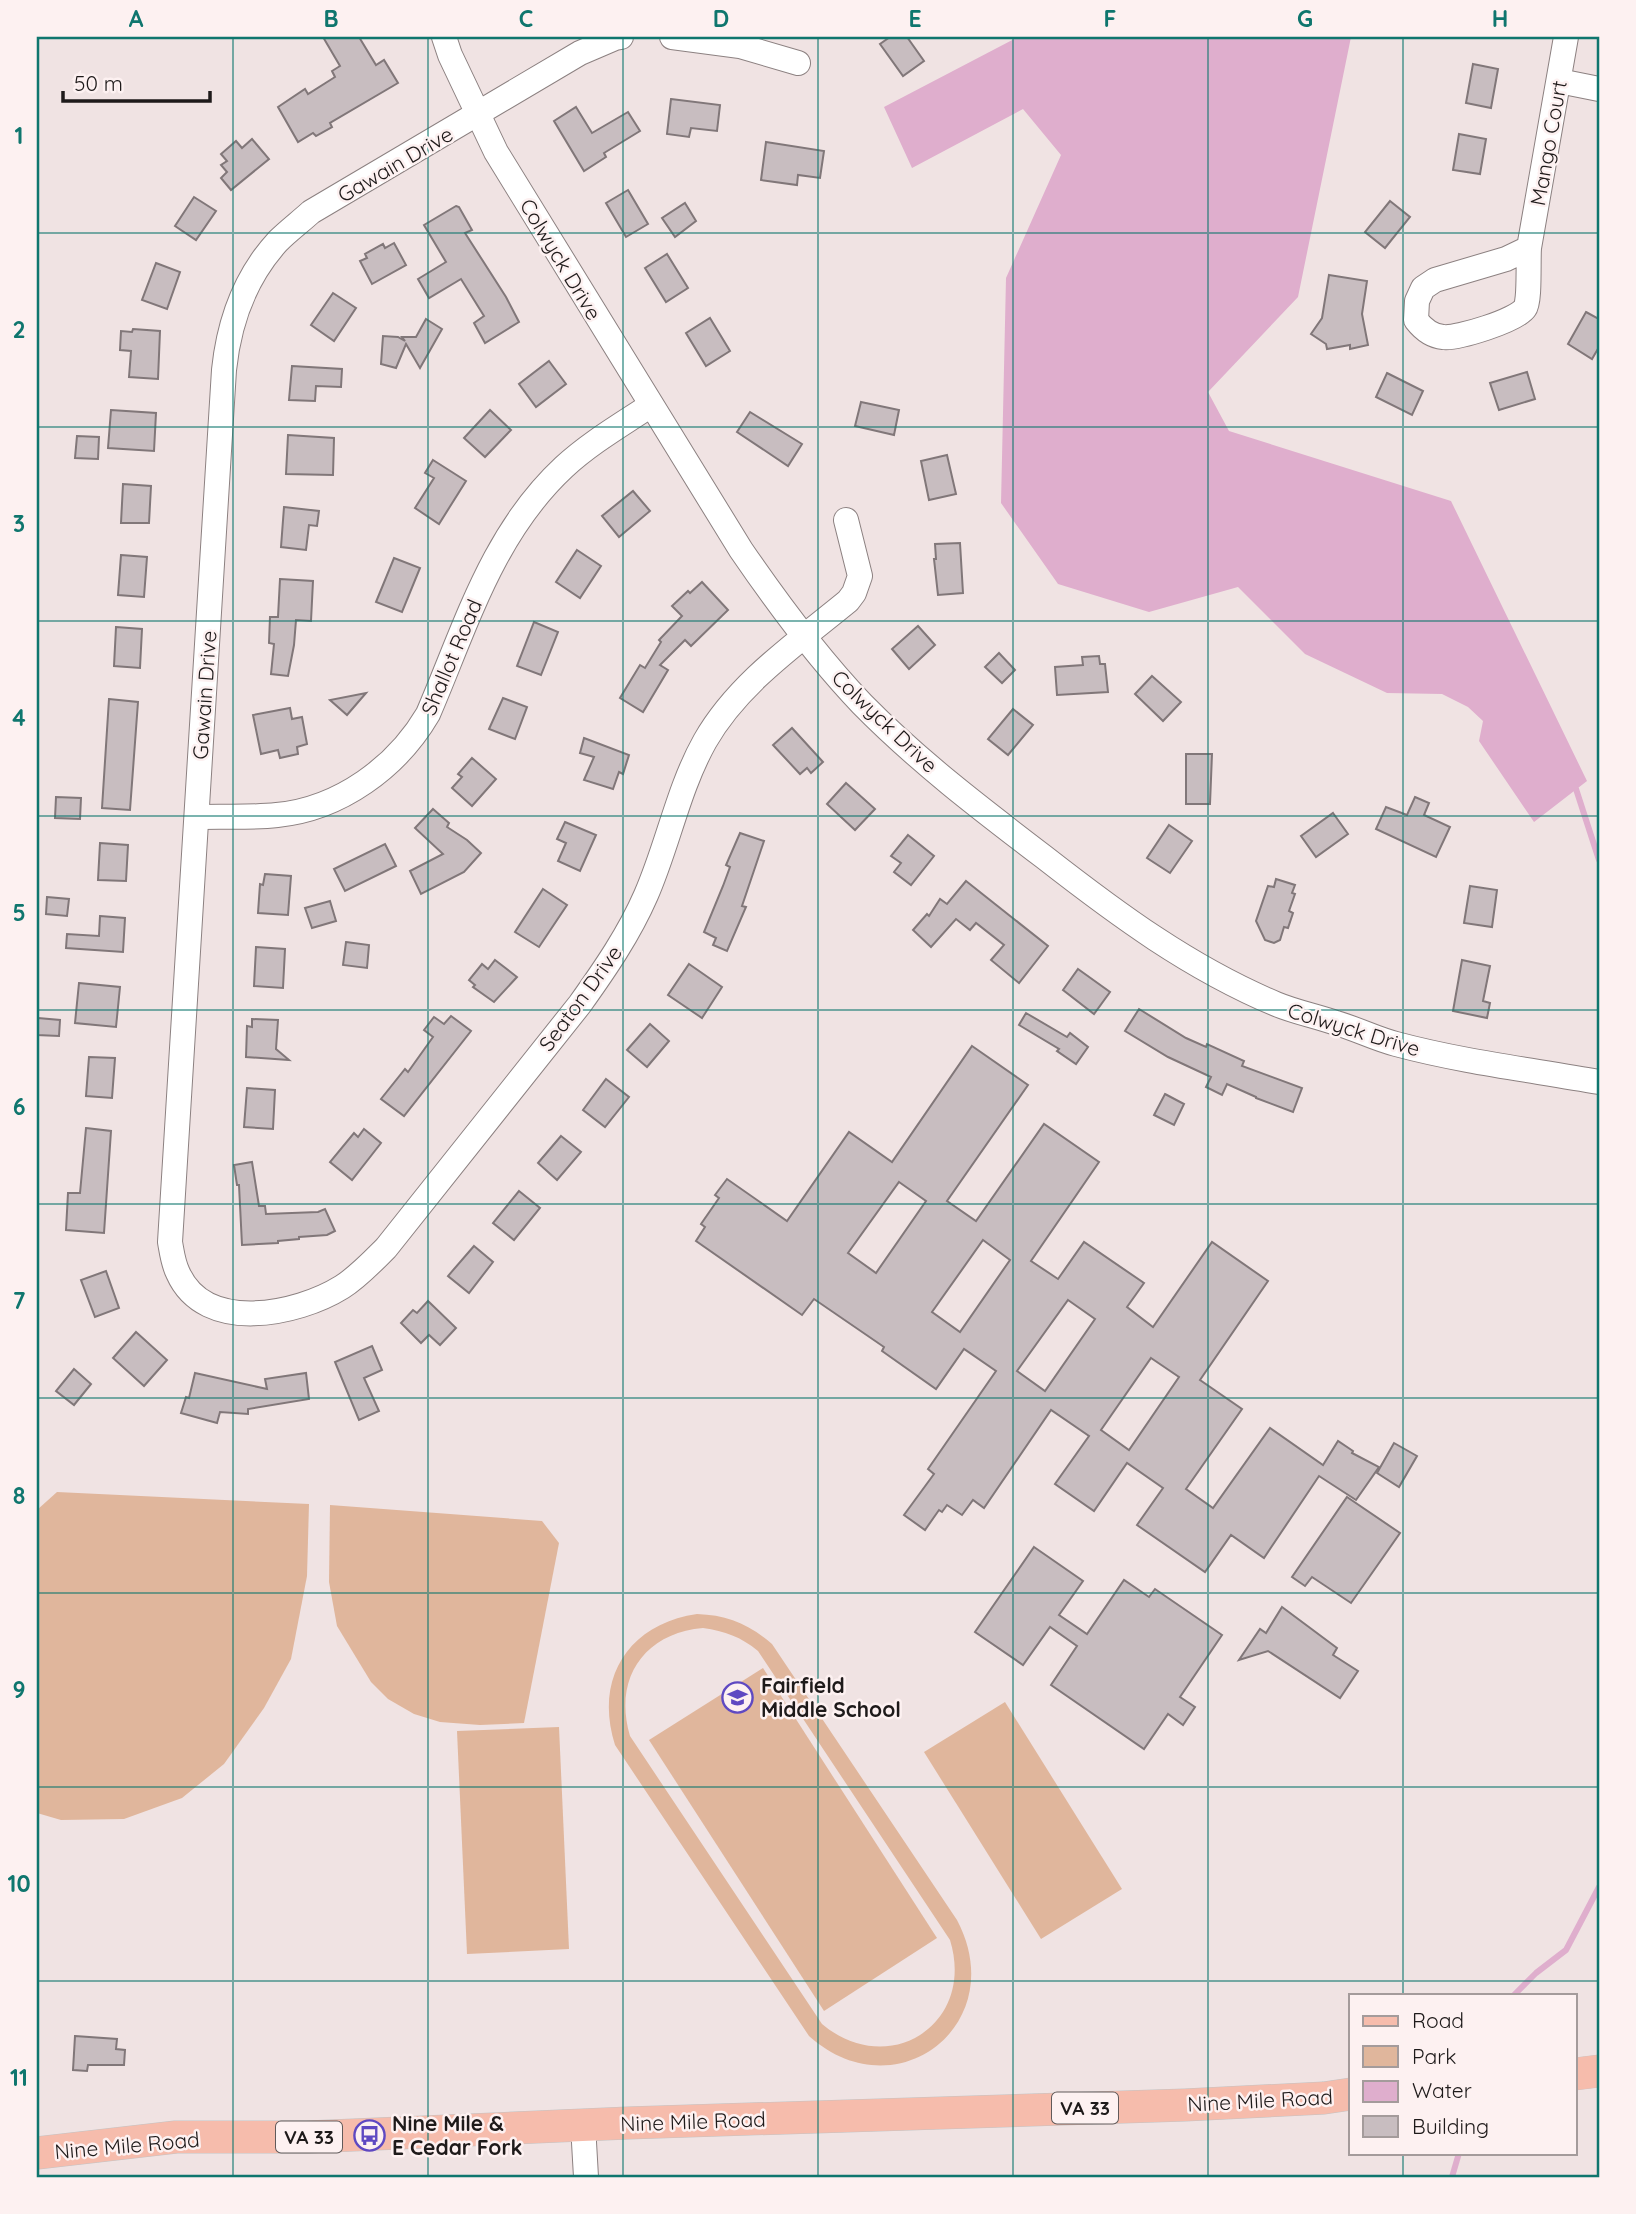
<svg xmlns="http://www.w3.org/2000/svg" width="1636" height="2214" font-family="Quicksand,sans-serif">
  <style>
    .green { fill: #e0b69c; fill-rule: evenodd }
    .water { fill: #dfaecd }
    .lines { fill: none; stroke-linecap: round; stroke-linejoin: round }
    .stream { stroke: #dfaecd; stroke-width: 6 }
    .building { fill: #c8bdc0; stroke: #817779; stroke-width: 2; fill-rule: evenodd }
    .minor-casing { stroke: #8c8181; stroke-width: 26 }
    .major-casing { stroke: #c4c3c3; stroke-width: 33 }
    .minor { stroke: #fff; stroke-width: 24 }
    .major { stroke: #f6bcac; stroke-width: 32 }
    .grid { fill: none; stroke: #0f766e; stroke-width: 2; stroke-opacity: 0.55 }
    .labels { text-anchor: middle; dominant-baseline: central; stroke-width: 5; stroke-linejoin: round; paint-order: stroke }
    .shield { fill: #fdf1f1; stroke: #615a5a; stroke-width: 2 }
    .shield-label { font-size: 19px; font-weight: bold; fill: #1e1a1a }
    .street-label { font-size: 21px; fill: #1e1a1a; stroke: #fdf1f1 }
    .poi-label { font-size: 21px; font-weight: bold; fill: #1e1a1a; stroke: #fdf1f1; text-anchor: start }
    .neatline { fill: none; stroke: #0f766e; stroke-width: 2.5 }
    .grid-label { font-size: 23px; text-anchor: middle; font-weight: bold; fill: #0f766e }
  </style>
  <rect width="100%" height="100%" fill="#f0e3e3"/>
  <g class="green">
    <path d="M57,1492L309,1504L307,1576L291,1659L264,1708L224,1764L182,1798L124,1819L61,1820L37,1813V1510Z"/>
    <path d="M330,1505L542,1521L559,1543L524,1723L480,1725L440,1722L414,1714L388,1699L371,1682L337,1626L329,1582Z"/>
    <path d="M697,1614C727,1615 749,1624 772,1644L957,1920C1012,2024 896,2114 809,2036L615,1745C594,1679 628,1624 697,1614ZM703,1628C725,1631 741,1637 758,1651L950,1940C976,2024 889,2080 822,2024L630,1736C613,1679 644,1633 703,1628Z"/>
    <path d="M763,1668L937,1938L824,2011L649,1740Z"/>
    <path d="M1005,1702L1122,1889L1041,1939L924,1752Z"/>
    <path d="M559,1727L569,1949L467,1954L457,1731Z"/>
  </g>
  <path class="water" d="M1018,37H1351L1298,297L1208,392L1229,431L1451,501L1587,781L1534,822L1479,741L1483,721L1468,707L1442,694L1387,693L1305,654L1238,587L1149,612L1058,584L1001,503L1006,278L1061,155L1023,109L912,168L884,107Z"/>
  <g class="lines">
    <g class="stream">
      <path d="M1576,789L1599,860"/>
      <path d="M1514,1995L1536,1973L1566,1950L1599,1887"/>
      <path d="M1452,2177L1459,2153"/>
    </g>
  </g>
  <g class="building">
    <path d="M323,37H359L376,65L384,60L398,83L330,123L332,127L316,136L313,133L298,142L278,107L305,89L308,94L335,77L332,71L340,66Z"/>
    <path d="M890,37H907L924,61L903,76L880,44Z"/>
    <path d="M1473,64L1498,69L1491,108L1466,103Z"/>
    <path d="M671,99L720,105L717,131L691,128L689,137L667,134Z"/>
    <path d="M576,107L592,133L628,112L640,131L604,153L606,157L584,171L554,121Z"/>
    <path d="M1459,134L1486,139L1480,174L1453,170Z"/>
    <path d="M252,139L269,159L231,190L221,178L227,172L221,165L227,161L221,154L236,141L242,148Z"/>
    <path d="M766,142L824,151L820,178L798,175L797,185L761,180Z"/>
    <path d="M628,190L648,224L626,237L606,203Z"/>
    <path d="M194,197L216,211L196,240L175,226Z"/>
    <path d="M1390,201L1410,217L1385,248L1365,232Z"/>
    <path d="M685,203L696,221L675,237L662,218Z"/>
    <path d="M456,206L459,207L472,230L465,233L506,297L519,322L485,343L474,323L484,316L461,279L429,298L418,279L446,262L424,225Z"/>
    <path d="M394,243L406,265L372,284L360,261L367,258L365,254L383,244L385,248Z"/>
    <path d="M667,254L688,288L666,302L645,268Z"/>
    <path d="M156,263L180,272L167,309L142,300Z"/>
    <path d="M1329,275L1367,281L1362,314L1368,345L1350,349V345L1327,349L1326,344L1311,334L1322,318Z"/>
    <path d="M333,293L356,308L334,341L311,325Z"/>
    <path d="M1586,312L1599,319V347L1592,359L1568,344Z"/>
    <path d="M710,318L730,351L706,366L686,333Z"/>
    <path d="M426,319L442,329L420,368L406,344L396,368L381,364L383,336L398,337L405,341L402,337H416Z"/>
    <path d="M133,329L160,331L158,379L129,377L131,351L120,350L121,331L132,332Z"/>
    <path d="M549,361L566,384L536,407L519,384Z"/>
    <path d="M292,366L342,369L341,387L316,386L315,401L289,400Z"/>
    <path d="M1527,372L1535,399L1499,410L1490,383Z"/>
    <path d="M1387,373L1423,391L1412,415L1376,397Z"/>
    <path d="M861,402L899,410L894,435L855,426Z"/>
    <path d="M111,410L156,413L154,451L108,448Z"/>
    <path d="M490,410L511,430L485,457L464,438Z"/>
    <path d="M750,412L802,444L788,466L737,432Z"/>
    <path d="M288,435L334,438L333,475L286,474Z"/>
    <path d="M77,436L99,437L98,459L75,458Z"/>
    <path d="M947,455L956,494L929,500L921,461Z"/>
    <path d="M433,460L466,481L439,524L415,508L434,478L425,473Z"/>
    <path d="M123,484L151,486L149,523H121Z"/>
    <path d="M633,491L650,511L619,537L602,516Z"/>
    <path d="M284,507L319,511L317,526L309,525L306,550L281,547Z"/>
    <path d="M960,543L963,593L938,595L934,559H936L935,544Z"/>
    <path d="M577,550L601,566L580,598L556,582Z"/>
    <path d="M121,555L147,557L144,597L118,595Z"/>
    <path d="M394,558L420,568L402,612L376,602Z"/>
    <path d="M280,579L313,581L311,621L296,620L294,645L288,676L271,674L274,644L269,643L270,617H278Z"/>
    <path d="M702,582L728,610L691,646L685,640L660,665L668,670L643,712L620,698L640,665L645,668L661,642L659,640L682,616L672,606L688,591L690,593Z"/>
    <path d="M534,622L558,632L541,675L517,666Z"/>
    <path d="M918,626L935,645L909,669L892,649Z"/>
    <path d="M116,627L142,629L140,668L114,666Z"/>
    <path d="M999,653L1015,670L1002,683L985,667Z"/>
    <path d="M1099,656L1100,664H1105L1108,692L1057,695L1055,667L1083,665L1082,657Z"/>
    <path d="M1152,676L1181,702L1163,721L1135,694Z"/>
    <path d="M366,693L347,715L330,700Z"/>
    <path d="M503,698L527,707L515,739L489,729Z"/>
    <path d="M109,699L138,702L130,810L102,808Z"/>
    <path d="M290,708L292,719L302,717L307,744L297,747L298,754L280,758L278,750L261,754L253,715Z"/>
    <path d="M1013,709L1033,725L1008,755L988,739Z"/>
    <path d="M792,728L823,762L811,773L807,768L800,774L773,745Z"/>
    <path d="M584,738L629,755L623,774L619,772L613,789L584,780L594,757L580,753Z"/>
    <path d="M1186,754H1212L1210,804H1186Z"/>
    <path d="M472,758L496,779L472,806L452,788L462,777L458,774Z"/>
    <path d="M846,783L875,809L855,830L827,804Z"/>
    <path d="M56,797L81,798L80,819L55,818Z"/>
    <path d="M1415,797L1429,803L1424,815L1450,827L1436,857L1376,829L1386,807L1407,815Z"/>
    <path d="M433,809L449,823L447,827L467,840L481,853L464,872L421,894L410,871L443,854L415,828Z"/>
    <path d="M1333,813L1348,834L1316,857L1301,836Z"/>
    <path d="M565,822L596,835L580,871L558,861L566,843L557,839Z"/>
    <path d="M1169,825L1192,841L1170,873L1147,858Z"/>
    <path d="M740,833L764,841L742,906L746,907L727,951L713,945L716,938L704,932L723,886L730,867L726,865Z"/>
    <path d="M908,835L934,856L911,885L894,872L901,863L891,856Z"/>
    <path d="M100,843L128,845L126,881L98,880Z"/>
    <path d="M385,844L396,866L345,891L334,869Z"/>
    <path d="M265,874L291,876L288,915L258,913L260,884L263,885Z"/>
    <path d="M1276,879L1295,885L1292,893L1295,894L1289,911L1293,913L1288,928L1284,927L1280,940L1274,943L1265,940L1256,921L1268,886L1274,887Z"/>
    <path d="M966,881L1048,946L1019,983L991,960L1004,945L976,923L970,930L956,919L931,947L913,930L927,914L929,916L940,899L947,904Z"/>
    <path d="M1470,886L1497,890L1492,927L1464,923Z"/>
    <path d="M543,889L567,905L539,947L515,932Z"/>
    <path d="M47,897L69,899L67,916L46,914Z"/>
    <path d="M330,901L336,921L312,928L305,908Z"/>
    <path d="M100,916L125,918L123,952L66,948L67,934L99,936Z"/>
    <path d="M346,942L369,945L367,968L343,965Z"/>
    <path d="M256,947L285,949L283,988L254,986Z"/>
    <path d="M495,960L517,977L494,1002L473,987L475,985L469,980L482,964L488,969Z"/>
    <path d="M1462,960L1490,966L1483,1001L1490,1003L1487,1018L1453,1011Z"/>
    <path d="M689,964L722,987L702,1018L668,995Z"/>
    <path d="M1078,969L1110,992L1094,1014L1063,990Z"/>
    <path d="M79,983L120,987L116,1027L75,1023Z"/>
    <path d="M1139,1009L1186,1038L1206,1047L1207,1044L1244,1061L1242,1066L1302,1088L1293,1112L1256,1098V1097L1227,1084L1222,1095L1206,1087L1211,1077L1168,1057L1125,1031Z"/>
    <path d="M1026,1013L1067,1037L1070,1033L1088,1047L1076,1064L1057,1051L1059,1049L1019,1025Z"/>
    <path d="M451,1016L471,1031L404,1116L381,1099L405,1069L408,1072L433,1037L424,1030L434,1017L444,1024Z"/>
    <path d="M38,1018L60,1020L59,1036L37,1035Z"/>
    <path d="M252,1019L278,1020L276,1049L289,1060L246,1057L247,1026L252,1027Z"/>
    <path d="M650,1024L669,1041L647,1067L627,1050Z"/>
    <path d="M972,1046L1028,1085L947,1201L976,1221L1044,1124L1099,1162L1031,1261L1058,1279L1084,1242L1144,1283L1127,1307L1153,1327L1212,1242L1268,1281L1200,1380L1242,1409L1186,1489L1213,1508L1270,1428L1323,1465L1338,1441L1353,1451L1352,1453L1379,1467L1356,1500L1319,1476L1264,1558L1231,1535L1205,1572L1137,1525L1163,1488L1127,1463L1094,1511L1055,1484L1089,1436L1051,1410L984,1508L973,1500L962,1515L947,1505L942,1512L939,1510L925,1530L904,1515L934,1474L928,1469L996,1371L964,1349L936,1389L882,1351L884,1347L814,1299L802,1315L696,1241L705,1227L701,1224L719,1198L715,1195L727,1179L787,1221L849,1132L892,1162ZM899,1182L926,1201L876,1273L848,1253ZM983,1240L1010,1260L960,1332L932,1312ZM1068,1300L1095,1319L1045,1391L1017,1371ZM1151,1358L1179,1377L1129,1450L1101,1430Z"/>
    <path d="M89,1057L115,1058L112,1098L86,1096Z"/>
    <path d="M606,1079L629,1097L605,1127L583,1110Z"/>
    <path d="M247,1088L275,1090L273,1129L244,1127Z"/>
    <path d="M1165,1094L1184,1104L1174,1125L1154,1115Z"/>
    <path d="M86,1128L111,1131L104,1233L66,1230L68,1193H80Z"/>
    <path d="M364,1129L381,1143L352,1180L330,1162L354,1133L358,1137Z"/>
    <path d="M561,1136L581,1152L557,1180L538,1163Z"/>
    <path d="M252,1162L259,1206H265L266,1214L318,1212L325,1209L335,1231L327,1235L299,1237V1239L278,1241V1243L242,1245L239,1185H237L234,1165Z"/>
    <path d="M519,1191L540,1208L514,1240L493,1223Z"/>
    <path d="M474,1246L493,1262L469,1293L448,1276Z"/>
    <path d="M106,1271L119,1308L95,1317L81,1280Z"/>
    <path d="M428,1301L456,1328L440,1345L429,1335L421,1343L401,1323L413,1310L417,1313Z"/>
    <path d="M136,1332L167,1360L144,1386L113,1358Z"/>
    <path d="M372,1346L382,1370L364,1378L379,1411L359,1420L335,1362Z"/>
    <path d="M74,1369L91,1384L74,1405L56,1391Z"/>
    <path d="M195,1373L267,1389L265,1379L306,1373L309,1399L248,1409V1414L220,1412L217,1423L181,1413L186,1397L189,1398Z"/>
    <path d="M1394,1443L1417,1456L1399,1487L1377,1473Z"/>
    <path d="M1347,1497L1400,1533L1351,1603L1312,1577L1305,1586L1292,1577Z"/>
    <path d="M1034,1547L1083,1581L1059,1615L1087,1634L1124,1580L1149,1597L1155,1589L1222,1635L1180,1697L1195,1707L1183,1725L1168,1714L1144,1749L1051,1685L1077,1646L1050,1627L1023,1665L975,1632Z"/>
    <path d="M1282,1607L1337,1648L1333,1655L1358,1671L1340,1698L1268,1651L1239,1660L1260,1629L1266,1633Z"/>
    <path d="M75,2036L117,2039L116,2049L125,2050L124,2065H88L87,2071L73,2070Z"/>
  </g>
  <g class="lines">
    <defs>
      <g id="minor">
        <path d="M444,37L450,55L496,152L741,550C778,604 817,657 862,704C918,761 981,809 1044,857C1117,914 1190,968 1276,1004C1295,1012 1316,1016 1336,1023C1357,1029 1376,1039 1396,1044C1463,1062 1532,1070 1599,1082"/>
        <path d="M621,37L615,38L580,53L311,212C300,222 288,231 278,241C245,277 229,322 224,370L170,1242C172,1253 173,1263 178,1273C205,1334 297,1315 342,1287C358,1277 372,1262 386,1248L580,1004C605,969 629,934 646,895C668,845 678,789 705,741C738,683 797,643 848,601L854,593L860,576L846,520"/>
        <path d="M672,37L740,46L798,63"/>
        <path d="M1559,81L1599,89"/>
        <path d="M1529,248L1506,259L1435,280L1423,288L1417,301L1416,320C1423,329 1431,336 1443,337C1457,339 1518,320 1525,308C1530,302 1528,260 1529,248L1566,37"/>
        <path d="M197,817C223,816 251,818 277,815C340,809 397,767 428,714C466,626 492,534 564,467C590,443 621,425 651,405"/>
        <path d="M583,2125L586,2177"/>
      </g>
      <g id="major">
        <path d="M1575,2074L1599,2071"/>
        <path d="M37,2153L176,2137H307L628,2123L1185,2105L1324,2098L1351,2094"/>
      </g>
    </defs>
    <use href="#minor" class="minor-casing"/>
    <use href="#major" class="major-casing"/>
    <use href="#minor" class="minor"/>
    <use href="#major" class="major"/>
  </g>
  <path class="grid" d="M233,37V2177M428,37V2177M623,37V2177M818,37V2177M1013,37V2177M1208,37V2177M1403,37V1995M37,233H1599M37,427H1599M37,621H1599M37,816H1599M37,1010H1599M37,1204H1599M37,1398H1599M37,1593H1599M37,1787H1599M37,1981H1599M1403,2153V2177"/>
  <defs>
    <symbol id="school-ring" viewBox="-11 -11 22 22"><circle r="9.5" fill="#fdf1f1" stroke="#5f49c2" stroke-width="1.5"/><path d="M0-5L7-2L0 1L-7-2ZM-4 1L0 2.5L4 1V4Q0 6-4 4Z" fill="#5f49c2"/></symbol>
    <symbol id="bus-ring" viewBox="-11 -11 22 22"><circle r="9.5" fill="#fdf1f1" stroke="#5f49c2" stroke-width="1.5"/><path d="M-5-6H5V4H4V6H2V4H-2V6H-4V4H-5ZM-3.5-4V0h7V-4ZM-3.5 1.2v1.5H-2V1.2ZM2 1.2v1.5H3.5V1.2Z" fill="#5f49c2"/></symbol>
  </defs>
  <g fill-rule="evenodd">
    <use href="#school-ring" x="720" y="1680" width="35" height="35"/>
    <use href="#bus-ring" x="352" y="2118" width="35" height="35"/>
  </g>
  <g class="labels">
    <g class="shield">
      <rect x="1052" y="2092.5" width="66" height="31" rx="5"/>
      <rect x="276" y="2121.5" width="66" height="31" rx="5"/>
    </g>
    <g class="shield-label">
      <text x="1085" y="2108">VA 33</text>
      <text x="309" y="2137">VA 33</text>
    </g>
    <g class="street-label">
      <text transform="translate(1548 143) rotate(-80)">Mango Court</text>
      <text transform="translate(395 164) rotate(-30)">Gawain Drive</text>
      <text transform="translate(561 259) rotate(59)">Colwyck Drive</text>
      <text transform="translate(451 657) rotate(-67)">Shallot Road</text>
      <text transform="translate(204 695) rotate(-86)">Gawain Drive</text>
      <text transform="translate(885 721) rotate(44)">Colwyck Drive</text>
      <text transform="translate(580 998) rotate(-54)">Seaton Drive</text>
      <text transform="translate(1354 1029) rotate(17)">Colwyck Drive</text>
      <text transform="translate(1260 2100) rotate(-3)">Nine Mile Road</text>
      <text transform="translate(693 2121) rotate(-2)">Nine Mile Road</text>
      <text transform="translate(127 2145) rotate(-5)">Nine Mile Road</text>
    </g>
    <g class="poi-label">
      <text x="761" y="1685">Fairfield<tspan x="761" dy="24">Middle School</tspan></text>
      <text x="392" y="2123">Nine Mile &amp;<tspan x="392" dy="24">E Cedar Fork</tspan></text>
    </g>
  </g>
  <rect width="1636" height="2214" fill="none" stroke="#fdf1f1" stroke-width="77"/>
  <rect x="1349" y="1994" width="228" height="161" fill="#fdf1f1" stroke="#a49b9b" stroke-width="2"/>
  <rect x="1363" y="2016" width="35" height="10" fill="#f6bcac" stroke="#a49b9b" stroke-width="2"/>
  <text x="1412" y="2028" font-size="21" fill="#1e1a1a">Road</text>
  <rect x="1363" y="2046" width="35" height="21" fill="#e0b69c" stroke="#a49b9b" stroke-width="2"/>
  <text x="1412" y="2064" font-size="21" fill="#1e1a1a">Park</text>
  <rect x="1363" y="2081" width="35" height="21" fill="#dfaecd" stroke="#a49b9b" stroke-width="2"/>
  <text x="1412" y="2098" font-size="21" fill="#1e1a1a">Water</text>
  <rect x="1363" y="2116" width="35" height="21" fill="#c8bdc0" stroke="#a49b9b" stroke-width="2"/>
  <text x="1412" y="2134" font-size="21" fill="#1e1a1a">Building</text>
  <path d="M63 91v10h147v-10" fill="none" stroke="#1e1a1a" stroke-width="3.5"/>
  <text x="74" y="91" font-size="21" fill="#1e1a1a" stroke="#fdf1f1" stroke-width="5" paint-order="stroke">50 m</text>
  <rect x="38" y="38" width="1560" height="2138" class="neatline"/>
  <g class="grid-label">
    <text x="136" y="27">A</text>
    <text x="331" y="27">B</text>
    <text x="526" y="27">C</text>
    <text x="721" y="27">D</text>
    <text x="915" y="27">E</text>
    <text x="1110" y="27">F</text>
    <text x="1305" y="27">G</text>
    <text x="1500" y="27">H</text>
    <text x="19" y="144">1</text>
    <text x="19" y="338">2</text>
    <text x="19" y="532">3</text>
    <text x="19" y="726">4</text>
    <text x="19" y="921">5</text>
    <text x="19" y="1115">6</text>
    <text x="19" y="1309">7</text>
    <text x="19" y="1504">8</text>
    <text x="19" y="1698">9</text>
    <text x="19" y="1892">10</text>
    <text x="19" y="2086">11</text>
  </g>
</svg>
